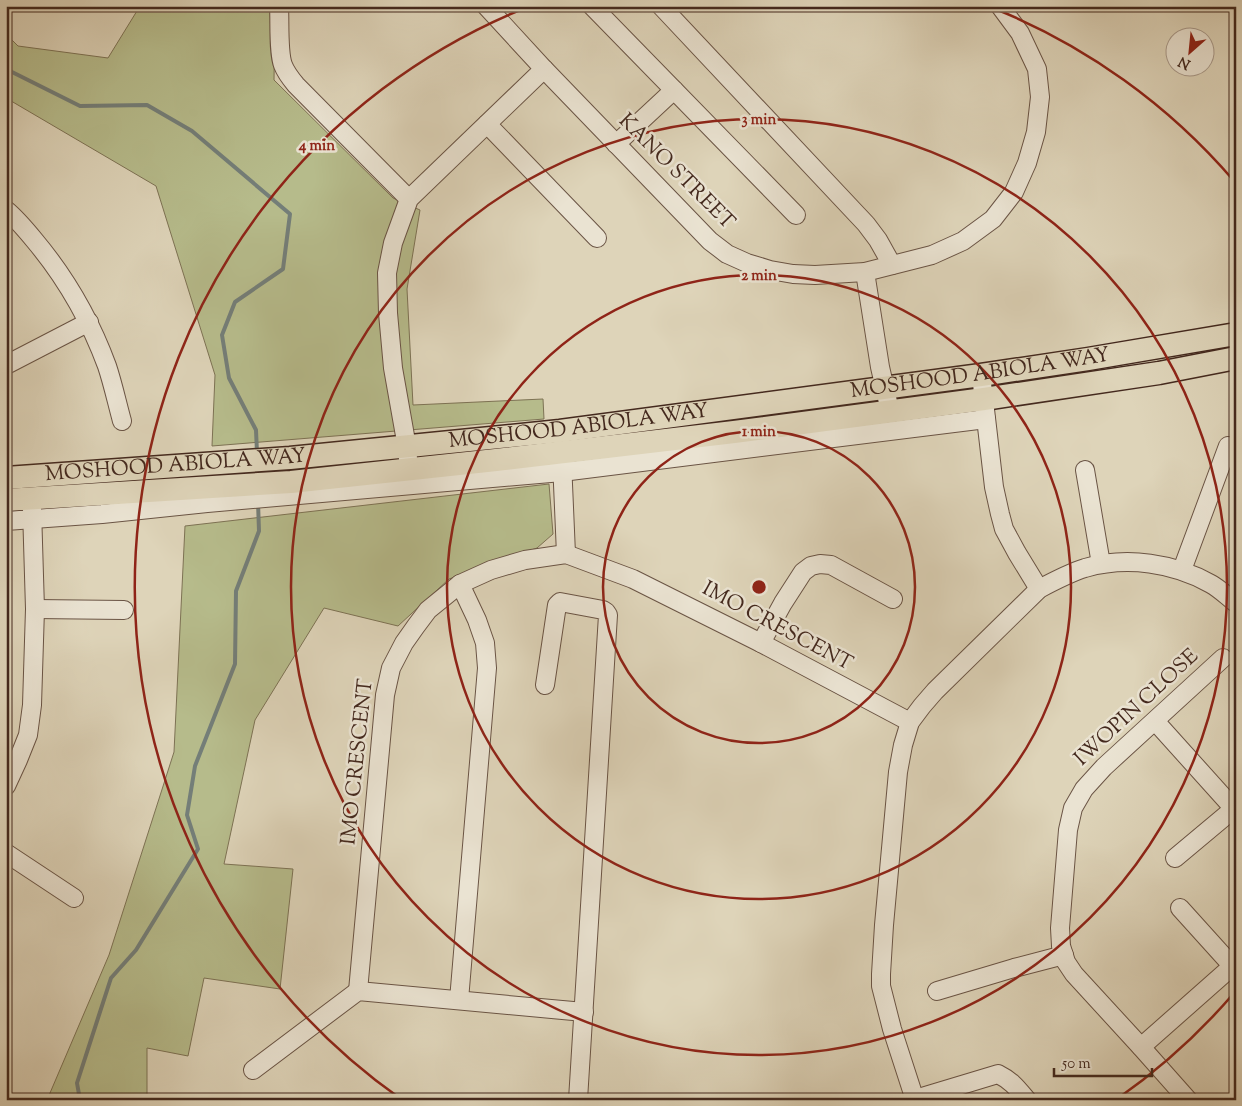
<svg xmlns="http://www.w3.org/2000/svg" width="1242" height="1106" font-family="'Sorts Mill Goudy',serif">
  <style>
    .green { fill: #b6bb8b; stroke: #7d7254 }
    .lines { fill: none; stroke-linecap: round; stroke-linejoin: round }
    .stream { stroke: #747e78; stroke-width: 4 }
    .minor-casing { stroke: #6a5445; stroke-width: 20 }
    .major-casing { stroke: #44291e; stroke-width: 25 }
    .minor { stroke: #eae3d2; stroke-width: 18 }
    .major { stroke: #ded4b9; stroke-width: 22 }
    .ring { fill: none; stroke: #8f2418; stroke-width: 2.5 }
    .labels { text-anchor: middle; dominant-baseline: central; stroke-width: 5; stroke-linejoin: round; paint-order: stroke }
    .street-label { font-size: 21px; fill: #44291e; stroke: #eae3d2 }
    .centre { fill: #8f2418; stroke: #eae3d2; stroke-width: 2.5 }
    .ring-label { font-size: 15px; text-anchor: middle; font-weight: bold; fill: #8f2418; stroke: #eae3d2; stroke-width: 5; stroke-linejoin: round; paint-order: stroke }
  </style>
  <rect width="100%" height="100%" fill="#ded4b9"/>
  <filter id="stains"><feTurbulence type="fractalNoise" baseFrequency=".004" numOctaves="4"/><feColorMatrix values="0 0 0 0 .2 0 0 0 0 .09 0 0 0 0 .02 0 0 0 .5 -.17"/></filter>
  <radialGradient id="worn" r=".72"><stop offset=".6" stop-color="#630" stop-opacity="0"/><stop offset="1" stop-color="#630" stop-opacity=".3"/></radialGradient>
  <g class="green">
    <path d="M140,6H275L274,80L393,198L420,210L407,289L413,405L543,399L544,419L212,446L215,375L156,186L6,98V34L18,46L108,58Z"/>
    <path d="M549,484L553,534L537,548L449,579L398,626L324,608L255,720L224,864L293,869L280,989L204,978L188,1056L147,1048V1098L146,1100H47L109,955L174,752L185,526Z"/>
  </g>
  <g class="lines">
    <g class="stream">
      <path d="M6,67L12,72L80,106L147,105L192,131L290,214L283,269L235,302L222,335L229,378L256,430L257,453"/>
      <path d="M80,1100L77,1083L111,978L136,950L198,849L187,815L195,766L235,664L236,591L259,531L258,502"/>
    </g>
    <defs>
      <g id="minor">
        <path d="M279,6C280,22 278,52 283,65C286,73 291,79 296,85L409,199"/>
        <path d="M486,6L544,69L710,241L727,254L747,263L770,270L793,274L815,275L865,272L932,255L963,241L993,219L1014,192L1027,163L1036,132L1040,97L1037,69L1020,33L1000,6"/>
        <path d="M592,6L674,90L796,215"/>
        <path d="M661,6L866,224L878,240L892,265"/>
        <path d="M487,124L597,238"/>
        <path d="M616,144L674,90"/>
        <path d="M6,210C17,219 26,230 35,241C66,278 90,320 107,366C113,384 117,403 122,421"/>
        <path d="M865,272L880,367L890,411"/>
        <path d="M6,365L89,322"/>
        <path d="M981,375L994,487L1000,514L1004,529L1017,553L1039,589"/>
        <path d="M408,459L407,447L393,368L388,313L387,273L393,243L409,199L544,69"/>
        <path d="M562,461L566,554"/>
        <path d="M1085,470L1101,564"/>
        <path d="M6,521L102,514L207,503L562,472L986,419"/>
        <path d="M1182,570L1228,446"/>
        <path d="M35,609L124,610"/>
        <path d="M761,643L783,603L803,572L811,566L820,564L831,565L893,599"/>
        <path d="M545,685L557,605L560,602L603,610L606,612L608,615L578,1100"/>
        <path d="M1155,721L1236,811"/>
        <path d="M6,786L18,760L28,735L32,705L35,609L32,509"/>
        <path d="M6,853L74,898"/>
        <path d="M1175,858L1236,807"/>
        <path d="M1180,908L1236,970"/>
        <path d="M358,991L385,695L391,668L404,643L416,626L428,610L460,584L491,570L525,560L566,554L633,579L761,643L910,722"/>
        <path d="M937,991L1014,968L1064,955"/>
        <path d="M459,1000L487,668L485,643L477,620L460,584"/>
        <path d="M1141,1047L1236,963"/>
        <path d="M253,1070L358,991L584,1012"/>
        <path d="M915,1099L998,1074C1012,1081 1017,1088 1027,1100"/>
        <path d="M915,1100L892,1029L881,986V974L884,925L898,772L903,745L910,722L922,706L935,691L1039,589C1054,581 1069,573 1085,568C1127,556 1174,563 1211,584C1220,589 1228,597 1236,603"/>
        <path d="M1188,1100L1141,1047L1074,974L1066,962L1061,946L1060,928L1068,830L1073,808L1084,789L1104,767L1223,658"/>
      </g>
      <g id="major">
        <path id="s1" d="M6,478L290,458L560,431L981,375L1088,359L1236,334"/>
        <path d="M6,500L291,482L496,460L734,432L984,399L1159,373L1236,358"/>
      </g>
    </defs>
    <use href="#minor" class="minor-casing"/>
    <use href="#major" class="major-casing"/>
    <use href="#minor" class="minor"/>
    <use href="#major" class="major"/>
  </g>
  <g class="ring">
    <circle cx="759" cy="587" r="156"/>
    <circle cx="759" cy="587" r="312"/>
    <circle cx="759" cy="587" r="468"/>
    <path d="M1234 993A625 625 0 0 1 1117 1099M401 1099A625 625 0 0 1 525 8M993 8A625 625 0 0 1 1234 181"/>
  </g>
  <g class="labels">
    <g class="street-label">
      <text transform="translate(676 172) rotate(45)">KANO STREET</text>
      <text stroke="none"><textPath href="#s1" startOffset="980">MOSHOOD ABIOLA WAY</textPath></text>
      <text stroke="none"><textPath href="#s1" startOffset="575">MOSHOOD ABIOLA WAY</textPath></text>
      <text stroke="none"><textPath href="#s1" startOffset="170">MOSHOOD ABIOLA WAY</textPath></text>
      <text transform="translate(777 627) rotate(28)">IMO CRESCENT</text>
      <text transform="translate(1137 708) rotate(-43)">IWOPIN CLOSE</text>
      <text transform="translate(358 762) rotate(-84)">IMO CRESCENT</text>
    </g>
  </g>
  <circle cx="759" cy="587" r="8" class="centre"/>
  <g class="ring-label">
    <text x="759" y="124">3 min</text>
    <text x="317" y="150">4 min</text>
    <text x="759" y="280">2 min</text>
    <text x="759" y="436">1 min</text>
  </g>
  <rect width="1242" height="1106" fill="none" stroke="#ded4b9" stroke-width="25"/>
  <rect x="8" y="8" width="1227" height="1091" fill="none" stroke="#44291e" stroke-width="2.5"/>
  <rect x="12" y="12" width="1217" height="1081" fill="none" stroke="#44291e"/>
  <g transform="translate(1190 52) rotate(207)"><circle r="24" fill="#eae3d2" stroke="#a8998a"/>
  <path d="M0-4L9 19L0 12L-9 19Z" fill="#8f2418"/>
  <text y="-8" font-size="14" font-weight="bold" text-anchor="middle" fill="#44291e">N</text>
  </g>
  <path d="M1054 1068v8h98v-8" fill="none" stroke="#44291e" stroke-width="2.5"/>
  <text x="1062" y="1068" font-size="15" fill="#44291e" stroke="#eae3d2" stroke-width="4" paint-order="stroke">50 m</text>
  <rect width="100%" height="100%" filter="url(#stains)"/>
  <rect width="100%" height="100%" fill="url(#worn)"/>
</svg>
